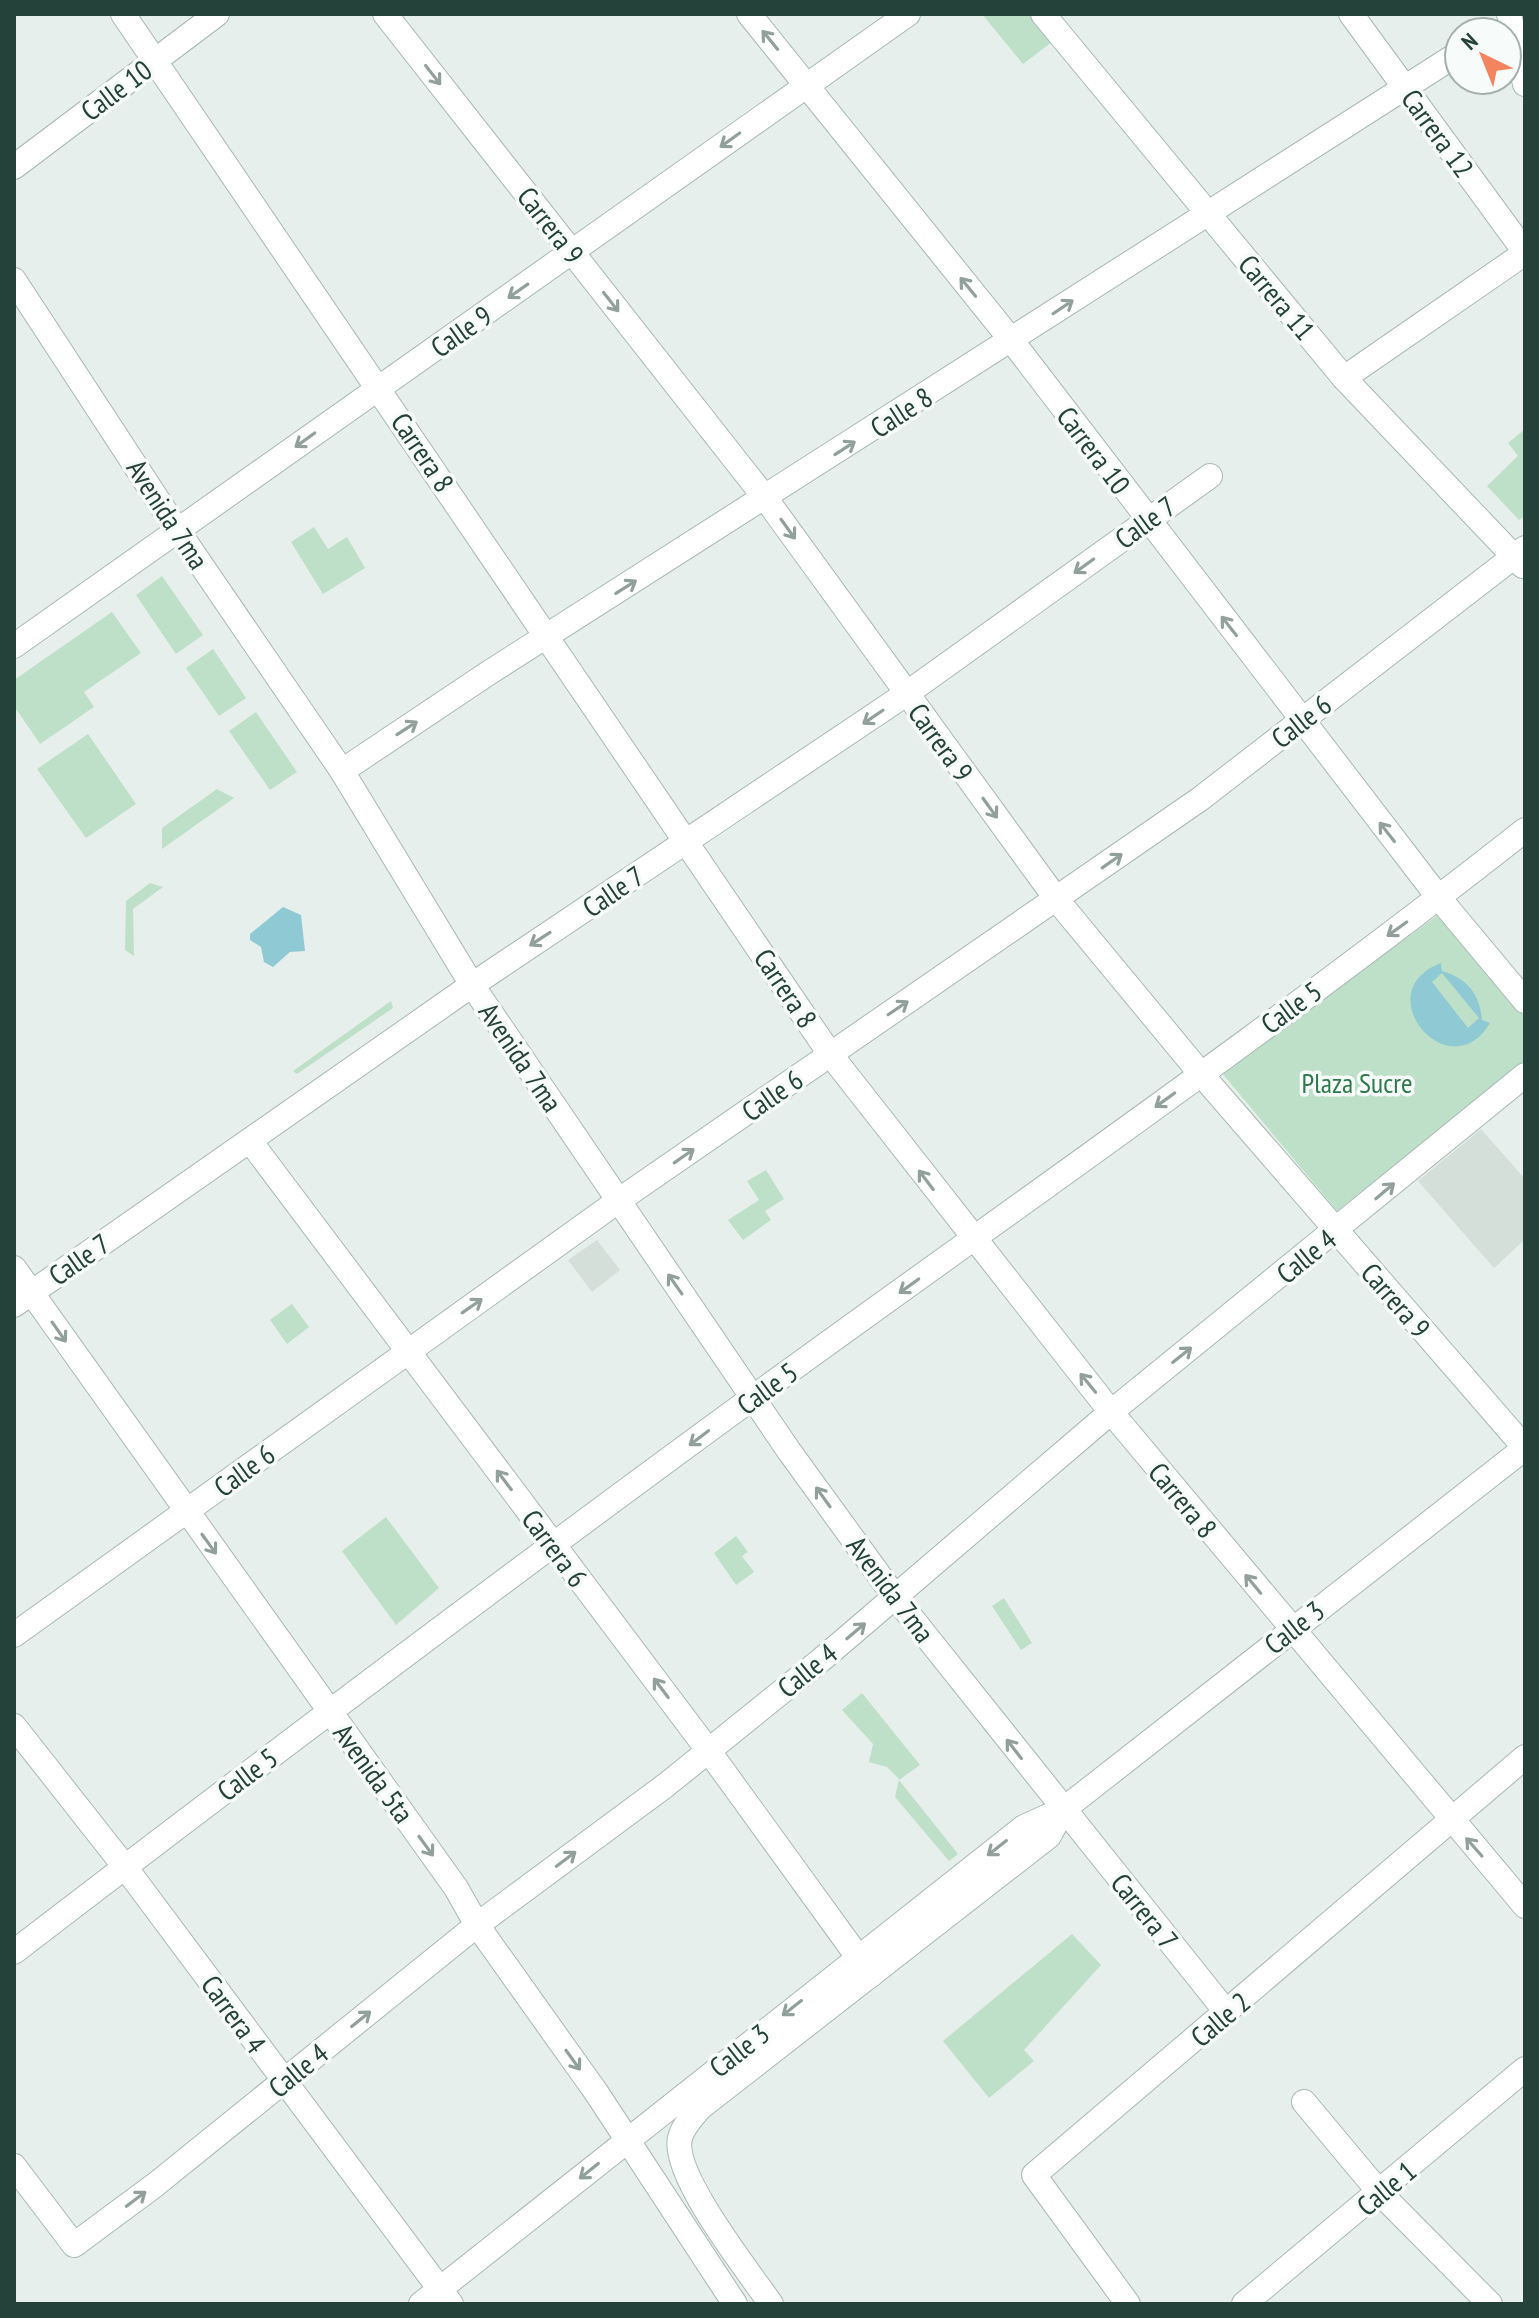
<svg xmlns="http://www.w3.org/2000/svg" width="1539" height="2318" font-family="'PT Sans Narrow',sans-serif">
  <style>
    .built { fill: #d4dfda }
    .green { fill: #bfe0c8 }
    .water { fill: #8ec9d4; fill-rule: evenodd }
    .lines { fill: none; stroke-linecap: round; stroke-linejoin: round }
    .minor-casing { stroke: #a8b8b2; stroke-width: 26 }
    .minor { stroke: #fff; stroke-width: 24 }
    .oneway { stroke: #92a09c }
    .labels { text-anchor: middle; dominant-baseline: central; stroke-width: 7; stroke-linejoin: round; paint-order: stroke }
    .street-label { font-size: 28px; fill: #24423a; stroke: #f7fbf9 }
    .park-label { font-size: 28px; fill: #2d7a4b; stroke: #f7fbf9 }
  </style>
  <rect width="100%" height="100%" fill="#e6efeb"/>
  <g class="built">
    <path d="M1481,1129L1525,1179V1244L1522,1242L1494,1268L1418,1181Z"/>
    <path d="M597,1240L620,1270L592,1292L568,1260Z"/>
  </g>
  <g class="green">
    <path d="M982,14H1029L1052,42L1023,64Z"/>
    <path d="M1525,429V516L1519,520L1487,486L1518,456L1508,443Z"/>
    <path d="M314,527L328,549L347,537L365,568L323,594L291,542Z"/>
    <path d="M162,576L203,635L176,654L136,595Z"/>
    <path d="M112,612L141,653L84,692L94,707L40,744L14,706V680Z"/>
    <path d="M213,649L246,698L219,716L186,668Z"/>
    <path d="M256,712L297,772L270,790L229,731Z"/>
    <path d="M88,734L136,804L86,838L37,769Z"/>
    <path d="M217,789L234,798L162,849V828Z"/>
    <path d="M150,883L163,887L133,909L134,956L125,950L126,901Z"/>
    <path d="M1441,913L1525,1016V1061L1337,1211L1221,1072Z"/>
    <path d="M391,1001L393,1008L297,1074L293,1071Z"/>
    <path d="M766,1170L784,1199L765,1211L771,1220L743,1240L728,1220L759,1200L747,1181Z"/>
    <path d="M292,1304L309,1327L287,1344L270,1320Z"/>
    <path d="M386,1517L439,1588L396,1625L342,1551Z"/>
    <path d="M736,1536L748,1552L742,1556L754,1572L736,1585L714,1553Z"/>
    <path d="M1004,1598L1032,1643L1021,1650L992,1606Z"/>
    <path d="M862,1693L920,1765L899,1780L958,1854L949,1861L895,1797L899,1779L887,1767L869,1762L873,1744L842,1710Z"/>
    <path d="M1072,1934L1101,1965L1024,2050L1034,2061L989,2098L943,2041Z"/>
  </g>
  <g class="water">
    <path d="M283,907L301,915L305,951L290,952L273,967L264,962L261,947L250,940V934Z"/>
    <path d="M1441,963L1442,971C1467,978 1480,994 1482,1020L1490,1023C1450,1091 1365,992 1441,963ZM1442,973L1479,1018L1468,1028L1432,982Z"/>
  </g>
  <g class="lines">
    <defs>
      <g id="minor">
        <path d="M123,14L830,1054L1111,1412L1525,1906"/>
        <path d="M385,14L766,499L1057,900L1201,1074L1525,1448L1064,1809L1024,1827L421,2304"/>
        <path d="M749,14L1012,341L1439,898L1525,1001"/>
        <path d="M1043,14L1344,378L1523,566"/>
        <path d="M1351,14L1525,252"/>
        <path d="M1509,14L1525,84"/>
        <path d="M14,167L217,14"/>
        <path d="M14,280L178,531L342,771L472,985L789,1451L895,1597L1227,2013"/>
        <path d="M1344,378L1525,253"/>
        <path d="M14,646L908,14"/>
        <path d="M342,771L487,674L1459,53"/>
        <path d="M250,1141L708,1750L871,1975"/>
        <path d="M14,1268L456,1888L477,1925L596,2092L735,2304"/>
        <path d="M14,1305L472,985L906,694L1210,476"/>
        <path d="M14,1635L618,1201L1200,799L1525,548"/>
        <path d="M14,1726L125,1867L451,2304"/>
        <path d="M14,1952C259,1764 506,1578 755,1396C1012,1209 1275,1027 1525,830"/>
        <path d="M1304,2102L1380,2193L1490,2304"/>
        <path d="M14,2166L74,2245L155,2185L477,1925L666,1785L821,1660L1111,1412L1525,1075"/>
        <path d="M771,2304C749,2272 671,2174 680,2138C683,2126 693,2116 701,2107L1049,1836L1064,1809"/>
        <path d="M1128,2304L1034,2175L1525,1757"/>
        <path d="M1244,2304L1525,2069"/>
      </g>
    </defs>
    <use href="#minor" class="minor-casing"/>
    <use href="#minor" class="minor"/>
  </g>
  <defs><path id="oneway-shaft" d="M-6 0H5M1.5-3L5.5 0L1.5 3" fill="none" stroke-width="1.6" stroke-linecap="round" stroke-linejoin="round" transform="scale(2)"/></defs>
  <g class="oneway">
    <use href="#oneway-shaft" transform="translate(770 40) rotate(-129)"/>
    <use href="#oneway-shaft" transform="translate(433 75) rotate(52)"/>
    <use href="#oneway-shaft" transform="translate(730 140) rotate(144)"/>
    <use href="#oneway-shaft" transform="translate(968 287) rotate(-129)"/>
    <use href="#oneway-shaft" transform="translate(518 291) rotate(145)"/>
    <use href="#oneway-shaft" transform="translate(611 302) rotate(52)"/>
    <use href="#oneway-shaft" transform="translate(1063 307) rotate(-34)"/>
    <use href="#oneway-shaft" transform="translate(305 440) rotate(144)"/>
    <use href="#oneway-shaft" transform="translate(845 448) rotate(-33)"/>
    <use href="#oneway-shaft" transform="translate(788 529) rotate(54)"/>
    <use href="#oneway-shaft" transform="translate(1084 566) rotate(144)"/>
    <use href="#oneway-shaft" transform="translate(626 587) rotate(-32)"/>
    <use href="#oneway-shaft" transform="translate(1229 626) rotate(-128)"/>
    <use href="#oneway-shaft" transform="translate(873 717) rotate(146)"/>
    <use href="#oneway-shaft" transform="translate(407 728) rotate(-33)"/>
    <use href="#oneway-shaft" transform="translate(990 808) rotate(54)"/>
    <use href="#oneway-shaft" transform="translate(1387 832) rotate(-128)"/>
    <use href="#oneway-shaft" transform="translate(1112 861) rotate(-35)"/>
    <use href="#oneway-shaft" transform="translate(1397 929) rotate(144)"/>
    <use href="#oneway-shaft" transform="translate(540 939) rotate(147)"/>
    <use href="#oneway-shaft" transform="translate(898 1008) rotate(-34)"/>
    <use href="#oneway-shaft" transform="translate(1165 1100) rotate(144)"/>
    <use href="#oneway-shaft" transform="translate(684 1156) rotate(-35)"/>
    <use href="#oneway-shaft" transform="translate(926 1180) rotate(-127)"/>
    <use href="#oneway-shaft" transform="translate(1385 1191) rotate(-40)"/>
    <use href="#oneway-shaft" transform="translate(675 1284) rotate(-125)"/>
    <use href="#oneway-shaft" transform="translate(909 1286) rotate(144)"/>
    <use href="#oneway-shaft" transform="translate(472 1306) rotate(-35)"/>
    <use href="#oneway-shaft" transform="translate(59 1332) rotate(55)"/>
    <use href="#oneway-shaft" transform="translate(1182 1355) rotate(-39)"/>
    <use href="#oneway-shaft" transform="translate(1088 1383) rotate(-129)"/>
    <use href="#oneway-shaft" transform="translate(699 1438) rotate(143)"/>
    <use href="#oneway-shaft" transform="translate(504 1480) rotate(-127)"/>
    <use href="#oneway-shaft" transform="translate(823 1497) rotate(-126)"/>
    <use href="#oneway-shaft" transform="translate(209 1544) rotate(54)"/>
    <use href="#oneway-shaft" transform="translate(1253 1584) rotate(-130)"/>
    <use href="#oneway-shaft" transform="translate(856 1631) rotate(-40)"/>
    <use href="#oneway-shaft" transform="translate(661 1688) rotate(-127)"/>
    <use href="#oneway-shaft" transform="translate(1014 1749) rotate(-128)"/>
    <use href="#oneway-shaft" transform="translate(426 1846) rotate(54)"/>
    <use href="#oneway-shaft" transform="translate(1474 1847) rotate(-131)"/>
    <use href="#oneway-shaft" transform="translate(997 1848) rotate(142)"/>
    <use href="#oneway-shaft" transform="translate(566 1859) rotate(-37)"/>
    <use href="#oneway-shaft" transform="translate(792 2008) rotate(142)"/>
    <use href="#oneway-shaft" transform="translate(361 2019) rotate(-39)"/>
    <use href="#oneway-shaft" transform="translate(573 2060) rotate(54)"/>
    <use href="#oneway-shaft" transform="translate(589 2171) rotate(141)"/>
    <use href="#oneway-shaft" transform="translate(136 2199) rotate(-37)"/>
  </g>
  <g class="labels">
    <g class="street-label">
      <text transform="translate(116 90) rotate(-37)">Calle 10</text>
      <text transform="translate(1438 133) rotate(54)">Carrera 12</text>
      <text transform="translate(551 225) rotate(52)">Carrera 9</text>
      <text transform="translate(1277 297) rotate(50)">Carrera 11</text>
      <text transform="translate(461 331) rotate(-35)">Calle 9</text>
      <text transform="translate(901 412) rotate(-33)">Calle 8</text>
      <text transform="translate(1094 450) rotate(53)">Carrera 10</text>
      <text transform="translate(423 452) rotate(56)">Carrera 8</text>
      <text transform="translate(168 514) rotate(57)">Avenida 7ma</text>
      <text transform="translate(1145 522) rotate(-36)">Calle 7</text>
      <text transform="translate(1301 721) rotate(-38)">Calle 6</text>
      <text transform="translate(941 742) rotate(54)">Carrera 9</text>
      <text transform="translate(613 891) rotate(-34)">Calle 7</text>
      <text transform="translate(786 988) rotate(56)">Carrera 8</text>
      <text transform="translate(1291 1007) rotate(-36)">Calle 5</text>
      <text transform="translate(521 1057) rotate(56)">Avenida 7ma</text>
      <text transform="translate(772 1095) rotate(-35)">Calle 6</text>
      <text transform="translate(1306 1256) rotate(-39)">Calle 4</text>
      <text transform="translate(79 1259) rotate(-35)">Calle 7</text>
      <text transform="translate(1396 1300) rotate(49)">Carrera 9</text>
      <text transform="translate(767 1388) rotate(-36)">Calle 5</text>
      <text transform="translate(244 1470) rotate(-36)">Calle 6</text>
      <text transform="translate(1183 1500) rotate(50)">Carrera 8</text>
      <text transform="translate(555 1548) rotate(53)">Carrera 6</text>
      <text transform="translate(891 1589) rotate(53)">Avenida 7ma</text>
      <text transform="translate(1294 1627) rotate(-38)">Calle 3</text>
      <text transform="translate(807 1670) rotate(-39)">Calle 4</text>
      <text transform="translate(374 1773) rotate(54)">Avenida 5ta</text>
      <text transform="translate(247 1774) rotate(-37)">Calle 5</text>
      <text transform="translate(1145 1911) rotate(51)">Carrera 7</text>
      <text transform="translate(234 2014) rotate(54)">Carrera 4</text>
      <text transform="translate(1220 2019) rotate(-40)">Calle 2</text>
      <text transform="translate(739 2050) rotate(-38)">Calle 3</text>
      <text transform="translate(298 2070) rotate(-39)">Calle 4</text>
      <text transform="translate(1386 2188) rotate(-40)">Calle 1</text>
    </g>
    <g class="park-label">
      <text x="1357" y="1082">Plaza Sucre</text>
    </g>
  </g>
  <rect width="1539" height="2318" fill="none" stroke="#24423a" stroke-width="32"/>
  <g transform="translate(1483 56) rotate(317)"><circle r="38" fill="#f7fbf9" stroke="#a3b1ad" stroke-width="2"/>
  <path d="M0-6L14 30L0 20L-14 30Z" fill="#f4845f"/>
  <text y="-12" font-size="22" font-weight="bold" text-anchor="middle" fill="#24423a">N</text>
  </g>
</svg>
